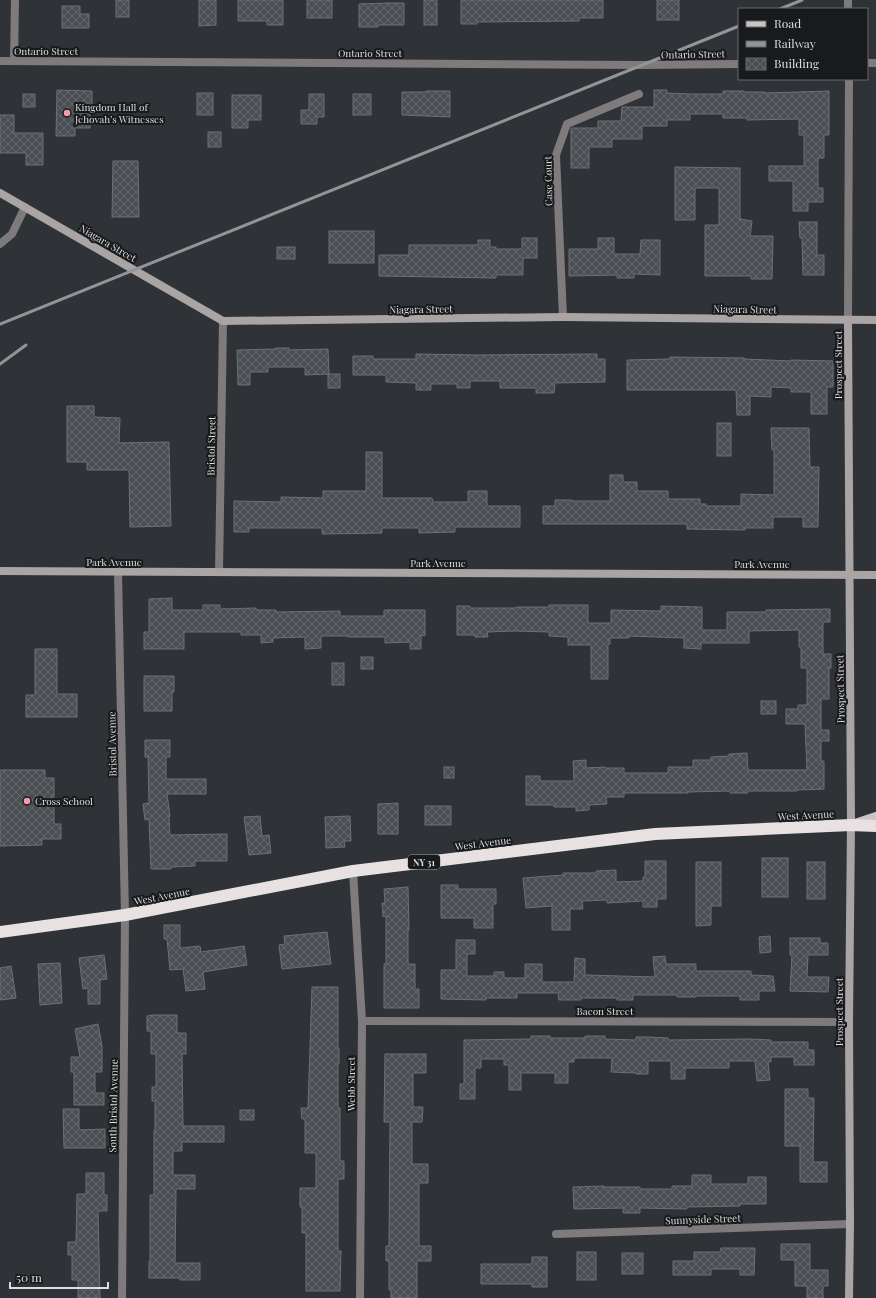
<svg xmlns="http://www.w3.org/2000/svg" width="876" height="1298" font-family="'Playfair Display',serif">
  <style>
    .building { fill: url(#building-cross-hatch); stroke: #6c7176 }
    .lines { fill: none; stroke-linecap: round; stroke-linejoin: round }
    .street { stroke: #7f7b7c; stroke-width: 8 }
    .secondary { stroke: #aaa4a5; stroke-width: 8 }
    .primary { stroke: #cbc4c5; stroke-width: 10 }
    .highway { stroke: #e9e0e1; stroke-width: 12 }
    .rail { stroke: #929598; stroke-width: 3 }
    .poi-dot { fill: #f39aa9; stroke: #181a1c; stroke-width: 1.5 }
    .labels { text-anchor: middle; dominant-baseline: central; stroke-width: 4; stroke-linejoin: round; paint-order: stroke }
    .shield { fill: #181a1c; stroke: #a0a3a6; stroke-width: 1 }
    .shield-label { font-size: 9px; font-weight: bold; fill: #dbdee1 }
    .street-label { font-size: 10px; fill: #dbdee1; stroke: #181a1c }
    .poi-label { font-size: 10px; fill: #dbdee1; stroke: #181a1c; text-anchor: start }
  </style>
  <defs>
    <pattern id="building-cross-hatch" width="8" height="8" patternUnits="userSpaceOnUse"><rect width="8" height="8" fill="#4b4f54"/><path d="M0 0l8 8M0 8l8-8" fill="none" stroke="#64686c"/></pattern>
  </defs>
  <rect width="100%" height="100%" fill="#2f3337"/>
  <g class="building">
    <rect x="116" y="0" width="13" height="17"/>
    <path d="M199,0H216V25L199,26Z"/>
    <path d="M238,0H283V25H267V21H238Z"/>
    <rect x="307" y="0" width="25" height="18"/>
    <rect x="424" y="0" width="13" height="25"/>
    <path d="M461,0H603V18H579V21L477,22V24H461Z"/>
    <rect x="657" y="0" width="22" height="20"/>
    <path d="M388,3H404V25H378V27H359V4Z"/>
    <path d="M62,6H80V14H89V28H62Z"/>
    <path d="M57,90L92,91V113H90V128H75V136H56Z"/>
    <path d="M654,90H667V93L690,94H723V91H744V92H765V93L829,91V135H824V158H818V188H823V202H808V211H793V181H769V166H804V135H799V119L747,120V118H723V114H690V120H667V126H642V139H612V147H589V168H571V128H598V121H621L622,107H654Z"/>
    <path d="M426,91H450V117L402,115V92H426Z"/>
    <rect x="197" y="93" width="16" height="22"/>
    <rect x="23" y="94" width="12" height="13"/>
    <path d="M309,94H324V117H317V124H301V110H309Z"/>
    <rect x="353" y="94" width="18" height="21"/>
    <path d="M232,95H261V120H248V128H232Z"/>
    <path d="M0,115H14V133H43V165H26V153H0Z"/>
    <rect x="208" y="132" width="13" height="15"/>
    <path d="M113,161H138L139,217H112Z"/>
    <path d="M675,167L740,168V219L752,221L750,236H773L772,279H751V276H705V225H719V188H695V220H675Z"/>
    <path d="M799,222H817V255H824V275H803L802,238H800Z"/>
    <rect x="329" y="231" width="45" height="32"/>
    <path d="M522,238H537V258H523V275H496V278L379,276V255H409V245H478V240H490V247H496V249H522Z"/>
    <path d="M598,238H614V254H640L641,240H660V275L634,274V278H617V275L569,276V249H598Z"/>
    <rect x="277" y="247" width="18" height="12"/>
    <path d="M276,348H289V350L328,349L329,374L305,375V367H268V372H250V385H238L237,350L276,349Z"/>
    <path d="M416,354L477,355L597,354V359H605V382L555,383L554,393H536V388H500V381H470V388H457V384H431V390H416V383L386,382V375H353V356H373V359H416Z"/>
    <path d="M670,357L744,358L745,359L791,361V360L833,361V387H827V414H811V392H791V388L771,387V397L750,396V415H737L736,390H627V360L670,359Z"/>
    <rect x="328" y="374" width="12" height="14"/>
    <path d="M67,406H94V417L120,418L119,443L169,442L171,526L130,527L129,470H87V462H67Z"/>
    <rect x="717" y="423" width="14" height="33"/>
    <path d="M771,428H809L810,467H819L818,527H803V517H773V528H745V530L687,529V524H543V506H555V500H572V501H610V475H623V482H637V491H668V499H700V504H706V506H741V494L774,495V450H772Z"/>
    <path d="M366,452H382V498H432L433,502H468V491H487V506H520V527H455V532L419,533V528H382V533L322,534V528H249V532H234V501L281,502V497L323,498V491H366Z"/>
    <path d="M172,598V610H203V605H220V609L256,608V610H276V612L340,611V616H384V610H425V636L421,635V649H410V642L385,643V637H348V636H321V648L305,649V637L273,638V642L261,643V635H241V632H184V649H144V632H149V599Z"/>
    <path d="M549,605H588V623H611V610L661,611V606L702,607V630H727V612H766V610L830,609V622H823V654H831V668H829V699H821V730H829V741H821V761H824V789L797,790V791H748V793H730V791L688,792V793H624V797H606L607,804L589,805V810L576,811V807H554V805H526V776H540V781H574L573,761L586,760V768L605,767V768H624V773H668V767H693V760H711V757L729,756V754L747,753L748,770H807L805,724H786V709H798V705H807V668H801V647H799V630L749,631V643H701V649L684,648V638L629,636V638H610V644H608V679H591V645H568V637L549,636V632L514,631L487,632L488,637H475V635H457V606H470V608H516V607H549Z"/>
    <path d="M35,649H57V694H77V717H26V695H35Z"/>
    <rect x="361" y="657" width="12" height="12"/>
    <rect x="332" y="663" width="12" height="22"/>
    <path d="M144,676H174V692H172V711H144Z"/>
    <rect x="761" y="701" width="15" height="13"/>
    <path d="M145,740H170V757H166V779H206V794H167L170,816L169,817L170,835L227,834V861H195V866L171,867V869H151L149,819L145,820L143,804L149,803L148,757H145Z"/>
    <rect x="444" y="767" width="10" height="11"/>
    <path d="M0,770H45V778H54V824H61V839H42V845L0,846Z"/>
    <path d="M398,803V834H378V804Z"/>
    <rect x="425" y="806" width="26" height="19"/>
    <path d="M260,816L262,836L269,835L271,853L249,855L244,817Z"/>
    <path d="M350,816L351,841H344L345,847L326,848L325,817Z"/>
    <rect x="762" y="858" width="26" height="39"/>
    <path d="M645,861H666V899H657V907H643V901L607,903V900L582,901L583,909H570V930H552V906L526,908L523,878L563,875V873H596V871L616,870V882L643,881V877H645Z"/>
    <path d="M696,862H721V906H711V925L696,926Z"/>
    <rect x="807" y="862" width="18" height="37"/>
    <path d="M441,885H458V889H496V904H493V928H474V918H441Z"/>
    <path d="M408,887L409,930H408V964H415V989H419V1008H384V964H386V916L383,917L382,903H385L384,889Z"/>
    <path d="M164,925H180V948L200,946L201,952L244,946L247,965L203,972L205,989L186,991L183,969L170,970L167,939H164Z"/>
    <path d="M327,932L331,964L282,969L279,945L285,944L284,936Z"/>
    <path d="M770,936L771,952L760,953L759,937Z"/>
    <path d="M790,938H820V943H828V955H808L807,977H829L828,992L790,991L792,955H790Z"/>
    <path d="M456,940H475V954H467V976H494V972H504V978H525V964H542V982H574L575,958L585,959V975L655,977L653,957L665,956L666,964H696V971H751V975L773,976L775,991H759V1000H740V996H696V997H677V995H633V1000H617V998H581V1000H559L558,993H517V998H486V1000L441,999V970H456Z"/>
    <path d="M104,955L107,979L100,980V1004H88V988L83,989L79,958Z"/>
    <path d="M60,963L62,1003L40,1005L38,964Z"/>
    <path d="M11,966L16,998L0,1000V968Z"/>
    <path d="M312,987H338V1048H339V1064H338V1108H340V1161H344V1179H338V1251H341L340,1291H306V1233H302V1207H300V1188H316V1153H305V1119H302L301,1108H308Z"/>
    <path d="M152,1015H177V1033H186V1054H182L183,1126H224V1142H182V1151H173V1175H195V1189H176L175,1263H200V1280H180V1278H149V1261H150V1195H154V1130H155V1101H152V1087H156V1054H151V1031H147V1016Z"/>
    <path d="M98,1024L102,1046V1072H95V1093H104V1105H74V1072H71V1057H80L75,1029Z"/>
    <path d="M531,1036H550V1038H585V1036H605V1039L636,1040V1037H648L668,1038V1040L750,1039L771,1040V1042H808V1050H814V1065H794V1057H771V1062L768,1061L770,1080L757,1081L755,1061H729V1068H685V1079H671V1061H648V1074H636V1073L611,1072L612,1058H574V1062H568V1083H555V1073H521V1090H509V1065H504V1059H481V1068H475V1099H460V1084H464V1040L531,1039Z"/>
    <path d="M385,1054H426V1073H413V1107H423L422,1122H412V1164H428V1183H419V1246H431V1261H417V1298H391V1290H389V1261H386V1246H389L390,1122H384Z"/>
    <path d="M785,1089H808V1098H814L813,1162H827V1182H800V1146H785Z"/>
    <path d="M63,1109H79V1130L105,1129V1148H64Z"/>
    <rect x="240" y="1110" width="14" height="10"/>
    <path d="M86,1173H104V1195H107V1211H98L100,1298H78V1280H72V1255H68V1242H76L77,1194H86Z"/>
    <path d="M692,1175H711V1184H748V1177H766V1204H740V1206L687,1207V1209L640,1208V1213H623V1208L574,1209L573,1187L604,1186V1187H640V1189H672V1186H692Z"/>
    <path d="M781,1244H810V1270H828V1286H823V1298H807V1286H795V1260H781Z"/>
    <path d="M721,1248H755L754,1275H740V1269H711V1275H673V1261H694V1252H720Z"/>
    <rect x="577" y="1252" width="19" height="28"/>
    <rect x="622" y="1253" width="21" height="21"/>
    <path d="M532,1257H547V1287H532V1284H481V1264H532Z"/>
  </g>
  <g class="lines">
    <g class="street">
      <path d="M848,0V9"/>
      <path d="M0,61L642,65L739,64"/>
      <path d="M14,61L15,0"/>
      <path d="M867,63H876"/>
      <path d="M0,244L12,234L25,207"/>
      <path d="M563,317L556,155L567,124L639,94"/>
      <path d="M848,320L849,79"/>
      <path d="M118,572L125,915L122,1298"/>
      <path d="M219,572L223,321"/>
      <path d="M353,871L362,1021L360,1298"/>
      <path d="M362,1021L849,1022"/>
      <path d="M556,1234L850,1224"/>
    </g>
    <g class="secondary">
      <path d="M0,193L223,321L563,317L876,320"/>
      <path d="M848,320L851,825L849,1022L850,1224L849,1298"/>
      <path d="M0,571L876,575"/>
    </g>
    <path class="primary" d="M855,824L876,817"/>
    <path class="highway" d="M0,932L125,915L353,871L655,834L851,825L876,826"/>
    <g class="rail">
      <path d="M780,9L802,0"/>
      <path d="M0,324L739,26"/>
      <path d="M0,364L26,345"/>
    </g>
  </g>
  <g class="poi-dot">
    <circle cx="67" cy="113" r="4"/>
    <circle cx="27" cy="801" r="4"/>
  </g>
  <g class="labels">
    <rect class="shield" x="408" y="855" width="32" height="14" rx="3"/>
    <g class="shield-label">
      <text x="424" y="862">NY 31</text>
    </g>
    <g class="street-label">
      <text x="46" y="51">Ontario Street</text>
      <text x="370" y="53">Ontario Street</text>
      <text transform="translate(693 54) rotate(-1)">Ontario Street</text>
      <text transform="translate(548 181) rotate(-91)">Case Court</text>
      <text transform="translate(108 243) rotate(30)">Niagara Street</text>
      <text transform="translate(421 309) rotate(-1)">Niagara Street</text>
      <text transform="translate(745 309) rotate(1)">Niagara Street</text>
      <text transform="translate(838 365) rotate(-90)">Prospect Street</text>
      <text transform="translate(211 446) rotate(-89)">Bristol Street</text>
      <text x="114" y="562">Park Avenue</text>
      <text x="438" y="563">Park Avenue</text>
      <text x="762" y="564">Park Avenue</text>
      <text transform="translate(840 689) rotate(-91)">Prospect Street</text>
      <text transform="translate(112 744) rotate(-91)">Bristol Avenue</text>
      <text transform="translate(806 815) rotate(-3)">West Avenue</text>
      <text transform="translate(483 843) rotate(-7)">West Avenue</text>
      <text transform="translate(162 896) rotate(-11)">West Avenue</text>
      <text x="605" y="1011">Bacon Street</text>
      <text transform="translate(839 1012) rotate(-90)">Prospect Street</text>
      <text transform="translate(351 1084) rotate(-90)">Webb Street</text>
      <text transform="translate(113 1106) rotate(-89)">South Bristol Avenue</text>
      <text transform="translate(703 1219) rotate(-2)">Sunnyside Street</text>
    </g>
    <g class="poi-label">
      <text x="75" y="107">Kingdom Hall of<tspan x="75" dy="12">Jehovah’s Witnesses</tspan></text>
      <text x="35" y="801">Cross School</text>
    </g>
  </g>
  <rect x="738" y="8" width="130" height="72" fill="#181a1c" stroke="#66686b"/>
  <rect x="746" y="21" width="20" height="6" fill="#cbc4c5" stroke="#66686b"/>
  <text x="774" y="28" font-size="12" fill="#dbdee1">Road</text>
  <rect x="746" y="41" width="20" height="6" fill="#929598" stroke="#66686b"/>
  <text x="774" y="48" font-size="12" fill="#dbdee1">Railway</text>
  <rect x="746" y="58" width="20" height="12" fill="url(#building-cross-hatch)" stroke="#66686b"/>
  <text x="774" y="68" font-size="12" fill="#dbdee1">Building</text>
  <path d="M10 1282v6h98v-6" fill="none" stroke="#dbdee1" stroke-width="2"/>
  <text x="16" y="1282" font-size="12" fill="#dbdee1" stroke="#181a1c" stroke-width="3" paint-order="stroke">50 m</text>
</svg>
